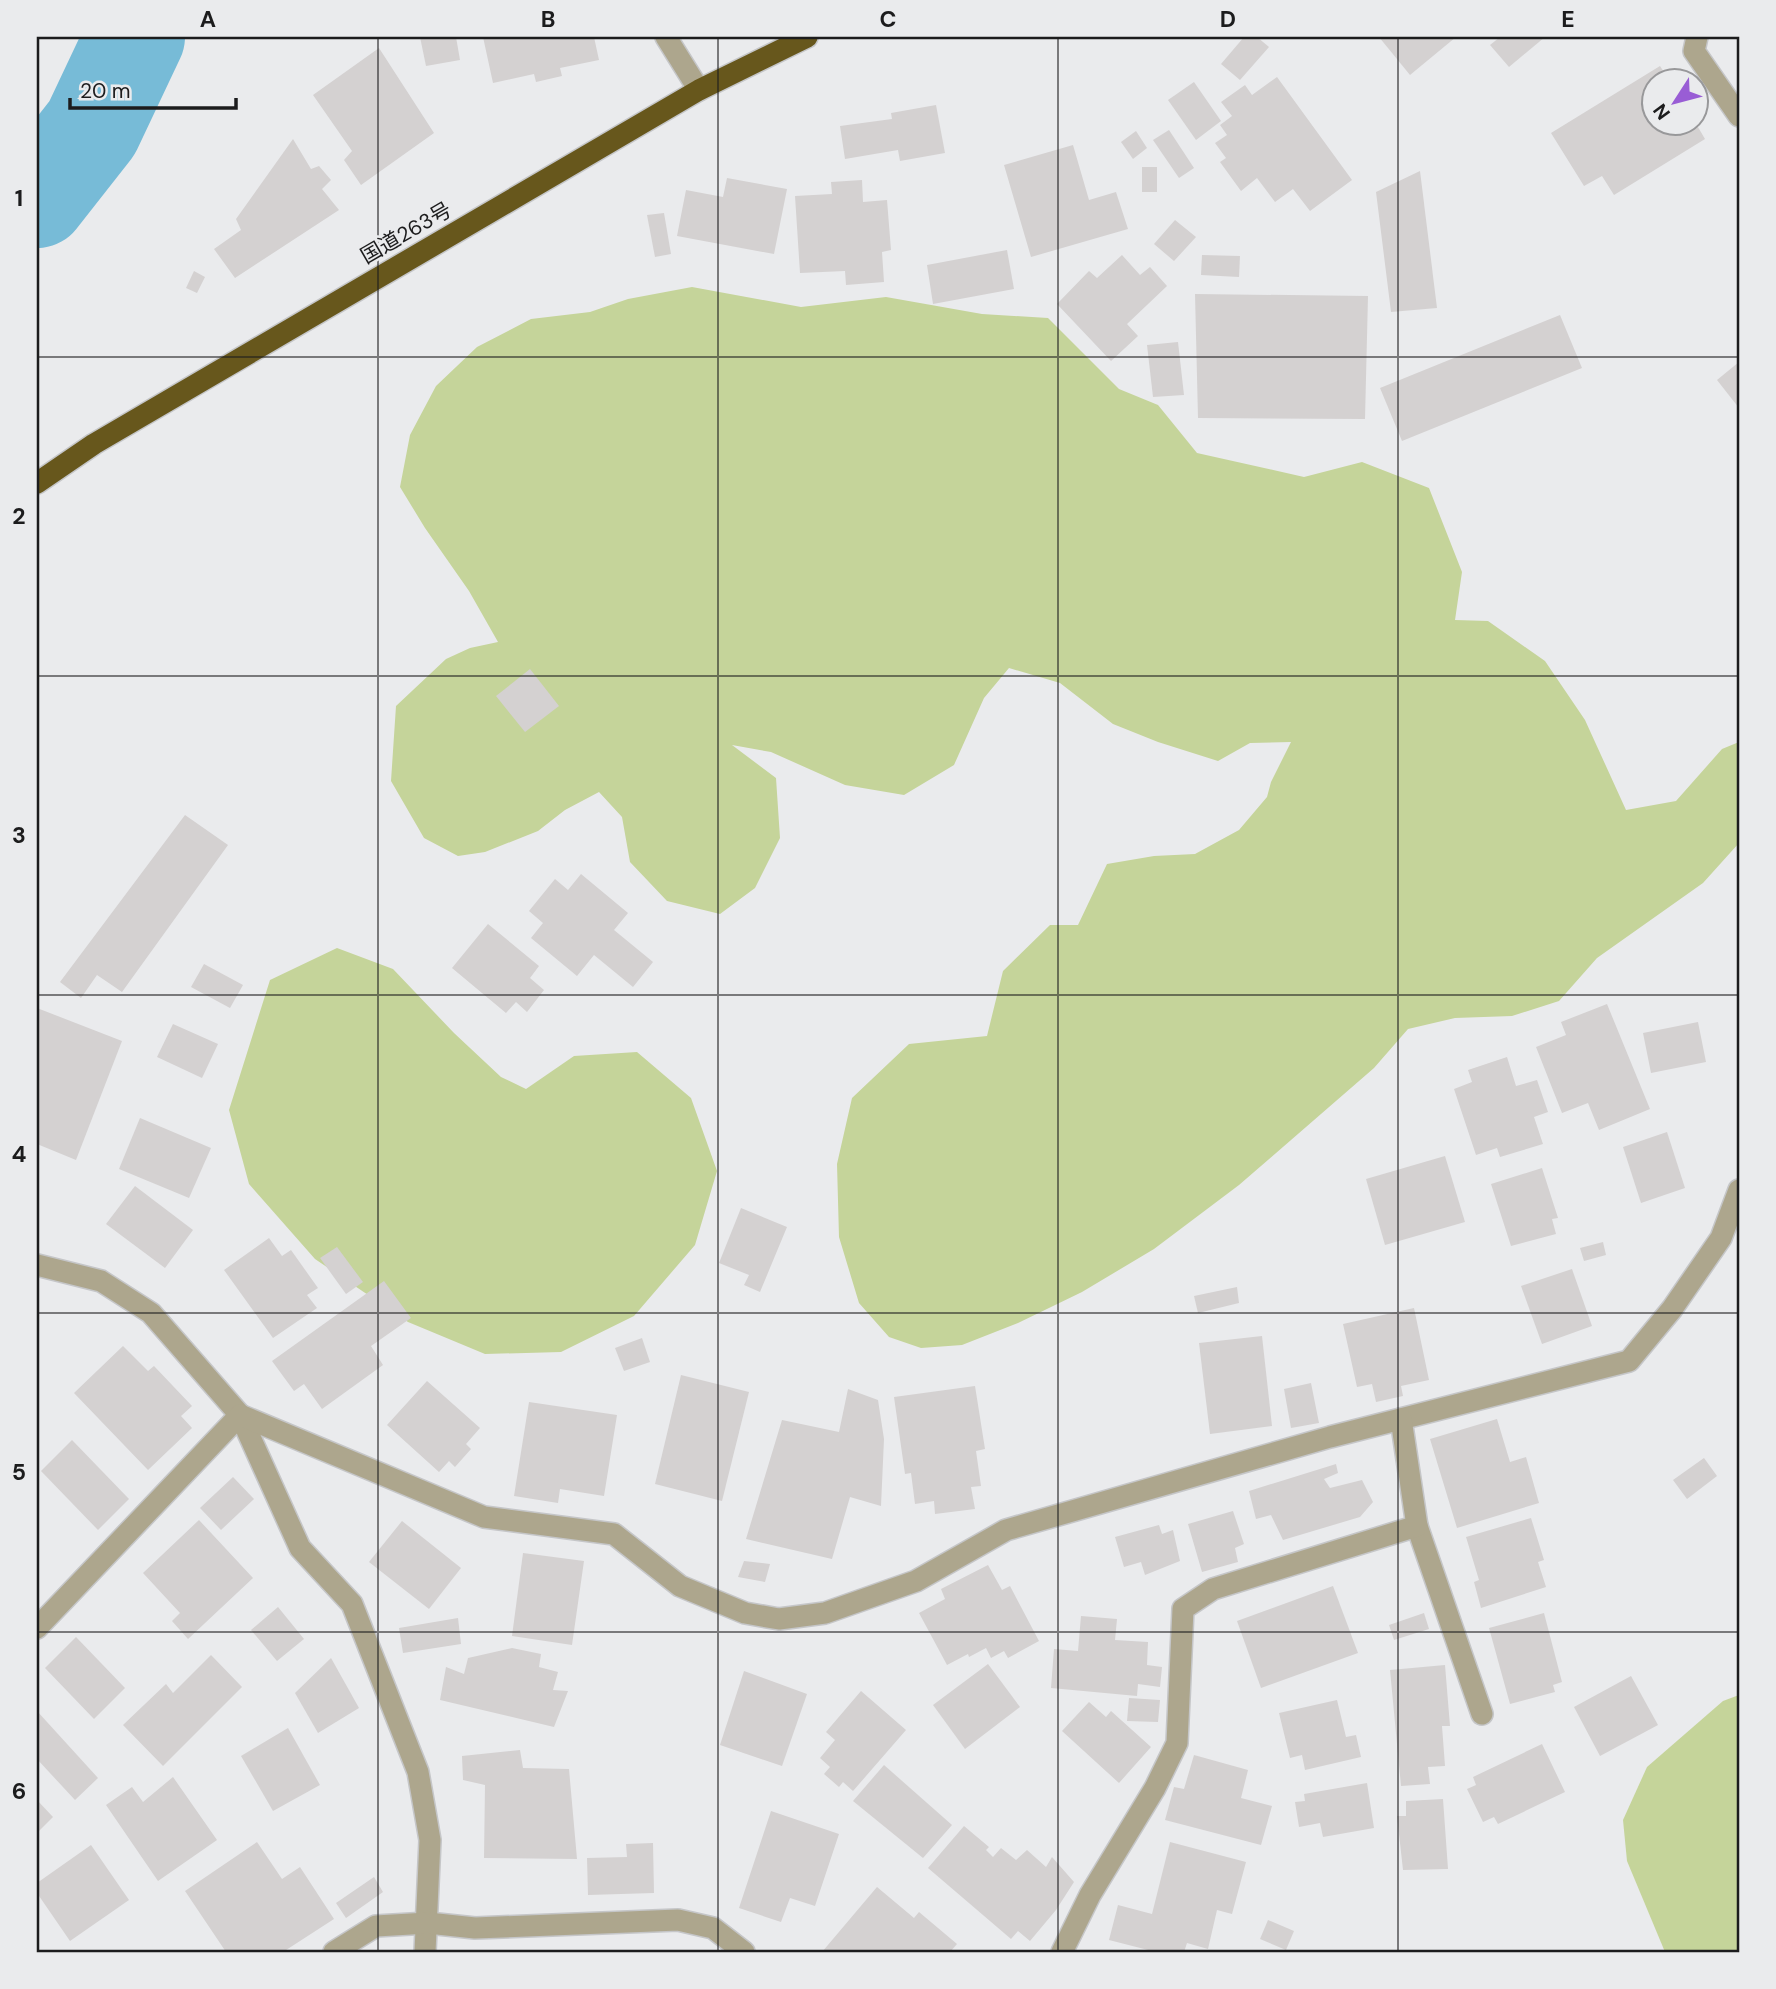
<svg xmlns="http://www.w3.org/2000/svg" width="1776" height="1989" font-family="'DM Sans','Noto Sans JP',sans-serif">
  <style>
    .green { fill: #c5d49a }
    .lines { fill: none; stroke-linecap: round; stroke-linejoin: round }
    .river { stroke: #77bbd7; stroke-width: 100 }
    .building { fill: #d4d1d1 }
    .minor-casing { stroke: #c5c6c8; stroke-width: 24 }
    .highway-casing { stroke: #c5c6c8; stroke-width: 24 }
    .minor { stroke: #ada68d; stroke-width: 21 }
    .highway { stroke: #67571c; stroke-width: 21 }
    .grid { fill: none; stroke: #1c1c1d; stroke-width: 2; stroke-opacity: 0.55 }
    .labels { text-anchor: middle; dominant-baseline: central; stroke-width: 5; stroke-linejoin: round; paint-order: stroke }
    .street-label { font-size: 21px; fill: #1c1c1d; stroke: #eaebed }
    .neatline { fill: none; stroke: #1c1c1d; stroke-width: 2.5 }
    .grid-label { font-size: 23px; text-anchor: middle; font-weight: bold; fill: #1c1c1d }
  </style>
  <rect width="100%" height="100%" fill="#eaebed"/>
  <g class="green">
    <path d="M692,287L801,307L886,297L982,314L1048,318L1119,389L1158,405L1197,453L1304,477L1362,462L1429,488L1462,572L1455,620L1488,621L1545,661L1585,720L1626,810L1676,801L1722,749L1739,742V843L1703,883L1597,958L1559,1001L1512,1016L1455,1018L1408,1029L1374,1068L1239,1185L1154,1249L1082,1292L1018,1323L962,1345L921,1348L889,1337L859,1303L839,1237L837,1164L852,1098L909,1044L987,1036L1003,971L1050,925H1078L1107,864L1154,856L1195,854L1239,830L1267,797L1271,782L1291,742L1250,743L1218,761L1158,742L1113,724L1060,683L1009,668L984,698L954,765L904,795L845,785L771,752L732,745L776,778L780,838L755,888L720,914L667,901L630,862L622,817L599,792L565,810L538,831L485,852L458,856L424,838L391,781L396,706L446,659L470,648L498,642L469,591L425,528L400,487L410,435L436,386L477,347L531,319L590,312L628,299Z"/>
    <path d="M337,948L393,969L454,1033L501,1077L526,1089L574,1056L637,1052L691,1098L717,1171L695,1245L634,1316L561,1352L485,1354L408,1322L315,1259L249,1184L229,1110L270,980Z"/>
    <path d="M1739,1695V1952H1665L1627,1861L1623,1820L1647,1767L1723,1701Z"/>
  </g>
  <g class="lines">
    <path class="river" d="M37,198L92,128L135,37"/>
  </g>
  <g class="building">
    <path d="M420,37H456L460,60L426,66Z"/>
    <path d="M483,37H594L599,60L560,68L562,76L536,82L534,74L493,83Z"/>
    <path d="M1244,37H1257L1269,47L1240,80L1221,64Z"/>
    <path d="M1379,37H1456L1410,75Z"/>
    <path d="M1500,37H1545L1509,67L1490,45Z"/>
    <path d="M379,48L434,133L361,185L344,160L352,151L313,95Z"/>
    <path d="M1660,66L1669,80H1654V122H1695L1705,139L1614,195L1602,176L1584,186L1551,133Z"/>
    <path d="M1277,77L1352,180L1310,211L1293,189L1275,202L1257,178L1241,191L1220,162L1226,158L1215,143L1227,135L1220,125L1232,116L1221,102L1245,85L1252,95Z"/>
    <path d="M1194,82L1221,121L1196,140L1168,100Z"/>
    <path d="M936,105L945,153L900,161L898,150L845,159L840,126L892,119L891,113Z"/>
    <path d="M1169,130L1194,168L1179,178L1153,140Z"/>
    <path d="M1136,131L1147,148L1133,159L1121,142Z"/>
    <path d="M293,139L311,169L319,166L331,180L322,189L339,210L235,278L214,249L241,230L236,219Z"/>
    <path d="M1073,145L1089,200L1116,192L1128,229L1031,257L1004,165Z"/>
    <rect x="1142" y="167" width="15" height="25"/>
    <path d="M1420,171L1437,308L1391,312L1376,192Z"/>
    <path d="M727,178L787,189L774,254L677,236L686,190L723,197Z"/>
    <path d="M862,180L863,202L887,200L891,250L882,252L884,282L846,285L845,271L800,273L795,196L832,194L831,182Z"/>
    <path d="M664,213L671,254L655,257L647,215Z"/>
    <path d="M1175,220L1196,237L1174,261L1154,244Z"/>
    <path d="M1007,250L1014,289L933,304L927,265Z"/>
    <path d="M1122,255L1140,275L1150,267L1167,286L1127,324L1138,336L1111,361L1057,304L1089,271L1097,278Z"/>
    <path d="M1202,255L1240,256L1239,277L1201,275Z"/>
    <path d="M194,271L205,277L197,293L186,288Z"/>
    <path d="M1195,294L1368,296L1365,419L1198,418Z"/>
    <path d="M1560,315L1582,368L1402,441L1380,388Z"/>
    <path d="M1178,342L1184,395L1153,397L1147,345Z"/>
    <path d="M1739,362V408L1717,380Z"/>
    <path d="M530,669L559,706L525,732L496,696Z"/>
    <path d="M185,815L228,845L122,992L97,975L81,998L60,982Z"/>
    <path d="M581,874L628,913L614,930L653,962L633,987L594,955L577,976L531,938L543,923L529,911L555,879L568,890Z"/>
    <path d="M488,924L539,966L530,978L544,990L527,1012L516,1002L506,1013L452,968Z"/>
    <path d="M204,964L243,985L230,1008L191,987Z"/>
    <path d="M1607,1004L1650,1109L1599,1130L1588,1103L1562,1113L1536,1047L1566,1035L1561,1022Z"/>
    <path d="M37,1008L122,1041L76,1160L37,1144Z"/>
    <path d="M1698,1022L1706,1062L1651,1073L1643,1033Z"/>
    <path d="M173,1024L218,1044L202,1078L157,1057Z"/>
    <path d="M1507,1057L1516,1086L1537,1080L1548,1112L1534,1117L1543,1144L1500,1157L1497,1148L1476,1155L1454,1089L1472,1082L1468,1070Z"/>
    <path d="M140,1118L211,1148L189,1198L119,1169Z"/>
    <path d="M1667,1132L1685,1188L1641,1203L1623,1147Z"/>
    <path d="M1445,1156L1465,1222L1385,1245L1366,1179Z"/>
    <path d="M1542,1168L1558,1218L1552,1219L1556,1234L1511,1246L1491,1184Z"/>
    <path d="M135,1186L193,1230L165,1268L106,1224Z"/>
    <path d="M741,1208L787,1227L760,1292L744,1285L749,1275L719,1263Z"/>
    <path d="M269,1238L282,1256L291,1250L318,1288L307,1295L317,1308L273,1338L224,1270Z"/>
    <path d="M1603,1242L1606,1255L1584,1261L1580,1248Z"/>
    <path d="M337,1247L363,1282L346,1294L320,1258Z"/>
    <path d="M1572,1269L1592,1326L1542,1344L1521,1286Z"/>
    <path d="M384,1281L411,1318L371,1346L383,1365L322,1409L304,1384L294,1391L272,1361Z"/>
    <path d="M1237,1287L1239,1303L1198,1313L1194,1296Z"/>
    <path d="M1414,1308L1429,1380L1401,1386L1403,1396L1376,1402L1372,1384L1357,1387L1343,1324Z"/>
    <path d="M1262,1336L1272,1426L1210,1434L1199,1343Z"/>
    <path d="M642,1338L650,1362L624,1371L615,1348Z"/>
    <path d="M123,1346L148,1371L154,1366L192,1406L181,1416L192,1428L148,1470L74,1393Z"/>
    <path d="M681,1375L749,1392L722,1501L655,1484Z"/>
    <path d="M427,1381L480,1428L466,1444L471,1449L455,1467L449,1461L439,1472L387,1425Z"/>
    <path d="M1311,1383L1319,1423L1291,1428L1284,1389Z"/>
    <path d="M975,1386L985,1449L976,1451L981,1486L971,1487L975,1509L935,1514L934,1501L915,1504L911,1473L905,1474L894,1397Z"/>
    <path d="M848,1389L878,1400L884,1439L881,1506L850,1497L832,1559L746,1539L782,1420L839,1432Z"/>
    <path d="M529,1402L617,1415L604,1496L560,1489L558,1503L514,1496Z"/>
    <path d="M1497,1419L1510,1462L1526,1457L1539,1503L1457,1528L1430,1439Z"/>
    <path d="M72,1440L129,1499L98,1530L41,1471Z"/>
    <path d="M1704,1458L1717,1476L1687,1499L1673,1480Z"/>
    <path d="M1336,1464L1338,1473L1324,1479L1330,1488L1362,1480L1373,1502L1360,1517L1283,1540L1271,1515L1256,1519L1249,1491Z"/>
    <path d="M233,1477L254,1499L221,1530L200,1508Z"/>
    <path d="M1233,1511L1244,1544L1235,1548L1238,1562L1202,1572L1188,1524Z"/>
    <path d="M1531,1518L1544,1560L1538,1562L1546,1587L1481,1608L1474,1582L1479,1580L1466,1537Z"/>
    <path d="M199,1520L253,1578L188,1639L172,1621L180,1613L143,1573Z"/>
    <path d="M402,1521L461,1568L429,1609L369,1562Z"/>
    <path d="M1159,1525L1162,1534L1173,1530L1180,1561L1145,1575L1141,1562L1124,1567L1115,1537Z"/>
    <path d="M523,1553L584,1561L572,1645L512,1636Z"/>
    <path d="M744,1561L770,1564L765,1582L738,1577Z"/>
    <path d="M988,1565L1002,1590L1010,1586L1039,1641L1008,1658L1004,1651L991,1658L986,1648L969,1657L968,1654L947,1665L919,1613L945,1599L941,1589Z"/>
    <path d="M1333,1586L1358,1653L1261,1688L1237,1621Z"/>
    <path d="M278,1607L304,1639L277,1661L251,1630Z"/>
    <path d="M1424,1613L1429,1629L1394,1640L1389,1625Z"/>
    <path d="M1544,1613L1562,1682L1553,1685L1555,1692L1510,1704L1489,1628Z"/>
    <path d="M1081,1616L1117,1619L1115,1640L1148,1642L1147,1665L1162,1667L1160,1687L1138,1684L1137,1696L1051,1688L1054,1649L1078,1651Z"/>
    <path d="M458,1618L461,1644L403,1653L399,1628Z"/>
    <path d="M76,1637L125,1688L94,1719L45,1668Z"/>
    <path d="M512,1648L541,1654L539,1667L558,1672L553,1690L568,1691L554,1727L440,1700L446,1667L464,1674L468,1658Z"/>
    <path d="M211,1655L242,1687L163,1766L123,1725L166,1684L173,1693Z"/>
    <path d="M331,1658L359,1708L318,1733L295,1693Z"/>
    <path d="M988,1664L1020,1707L965,1749L933,1705Z"/>
    <path d="M1445,1665L1450,1726H1442L1445,1766L1428,1767L1430,1784L1401,1786L1390,1670Z"/>
    <path d="M744,1671L807,1694L782,1766L720,1745Z"/>
    <path d="M1631,1676L1658,1725L1600,1756L1574,1707Z"/>
    <path d="M861,1691L906,1730L853,1791L843,1782L839,1787L824,1774L830,1767L820,1758L835,1740L826,1732Z"/>
    <path d="M1129,1698L1160,1700L1158,1722L1127,1721Z"/>
    <path d="M1337,1700L1346,1737L1356,1735L1361,1757L1305,1770L1302,1755L1290,1758L1279,1713Z"/>
    <path d="M1089,1702L1106,1717L1111,1711L1151,1747L1119,1783L1062,1731Z"/>
    <path d="M37,1711L98,1778L75,1800L37,1759Z"/>
    <path d="M288,1728L320,1785L273,1811L241,1756Z"/>
    <path d="M1542,1744L1565,1792L1498,1824L1494,1817L1483,1822L1467,1789L1476,1785L1473,1777Z"/>
    <path d="M520,1750L523,1768L569,1769L577,1859L484,1858L485,1785L463,1780L462,1756Z"/>
    <path d="M1194,1755L1248,1770L1241,1798L1272,1806L1261,1845L1165,1820L1174,1787L1184,1789Z"/>
    <path d="M884,1765L952,1825L923,1858L853,1801Z"/>
    <path d="M173,1777L217,1840L158,1881L106,1805L132,1787L143,1802Z"/>
    <path d="M1367,1783L1374,1828L1323,1837L1320,1823L1299,1827L1295,1802L1305,1801L1304,1794Z"/>
    <path d="M1443,1799L1448,1869L1403,1870L1397,1816H1406V1801Z"/>
    <path d="M37,1800L53,1817L37,1833Z"/>
    <path d="M771,1811L839,1834L815,1906L790,1898L781,1922L739,1908Z"/>
    <path d="M964,1826L989,1847L986,1850L993,1857L1001,1848L1016,1860L1027,1850L1046,1867L1052,1857L1074,1882L1056,1910L1030,1941L1018,1931L1011,1939L928,1868Z"/>
    <path d="M257,1842L282,1879L300,1867L334,1919L283,1952H226L185,1891Z"/>
    <path d="M1170,1842L1246,1862L1232,1914L1217,1910L1208,1949L1187,1943L1184,1952H1156L1109,1940L1118,1905L1152,1914Z"/>
    <path d="M653,1843L654,1893L588,1895L587,1858L627,1857L626,1844Z"/>
    <path d="M91,1845L129,1900L70,1941L37,1893V1883Z"/>
    <path d="M374,1877L383,1892L346,1918L336,1903Z"/>
    <path d="M877,1887L914,1918L919,1912L957,1944L950,1952H822Z"/>
    <path d="M1268,1920L1294,1931L1286,1950L1260,1939Z"/>
  </g>
  <g class="lines">
    <defs>
      <g id="minor">
        <path d="M666,37L699,90"/>
        <path d="M1697,37L1694,51L1739,116"/>
        <path d="M37,1265L101,1281L151,1313L240,1415L300,1548L352,1604L418,1772L430,1840L425,1952"/>
        <path d="M240,1415L484,1517L614,1534L680,1586L745,1613L779,1619L825,1613L916,1581L1006,1530L1330,1437L1629,1361L1672,1309L1721,1238L1739,1190"/>
        <path d="M1417,1526L1482,1714"/>
        <path d="M37,1628L240,1415"/>
        <path d="M334,1952L376,1926L428,1923L475,1928L678,1920L713,1928L744,1952"/>
        <path d="M1062,1952L1090,1895L1155,1788L1177,1743L1183,1609L1213,1589L1417,1526L1401,1419"/>
      </g>
      <path id="highway" d="M37,483L94,444L699,90L807,37"/>
    </defs>
    <use href="#minor" class="minor-casing"/>
    <use href="#highway" class="highway-casing"/>
    <use href="#minor" class="minor"/>
    <use href="#highway" class="highway"/>
  </g>
  <path class="grid" d="M378,37V1952M718,37V1952M1058,37V1952M1398,37V1952M37,357H1739M37,676H1739M37,995H1739M37,1313H1739M37,1632H1739"/>
  <g class="labels">
    <g class="street-label">
      <text transform="translate(406 233) rotate(-30)">国道263号</text>
    </g>
  </g>
  <rect width="1776" height="1989" fill="none" stroke="#eaebed" stroke-width="77"/>
  <g transform="translate(1675 102) rotate(234)"><circle r="33" fill="#eaebed" stroke="#98989a" stroke-width="2"/>
  <path d="M0-5L12 26L0 18L-12 26Z" fill="#995dd5"/>
  <text y="-10" font-size="19" font-weight="bold" text-anchor="middle" fill="#1c1c1d">N</text>
  </g>
  <path d="M70 98v10h166v-10" fill="none" stroke="#1c1c1d" stroke-width="3.5"/>
  <text x="80" y="98" font-size="21" fill="#1c1c1d" stroke="#eaebed" stroke-width="5" paint-order="stroke">20 m</text>
  <rect x="38" y="38" width="1700" height="1913" class="neatline"/>
  <g class="grid-label">
    <text x="208" y="27">A</text>
    <text x="548" y="27">B</text>
    <text x="888" y="27">C</text>
    <text x="1228" y="27">D</text>
    <text x="1568" y="27">E</text>
    <text x="19" y="206">1</text>
    <text x="19" y="524">2</text>
    <text x="19" y="843">3</text>
    <text x="19" y="1162">4</text>
    <text x="19" y="1480">5</text>
    <text x="19" y="1799">6</text>
  </g>
</svg>
